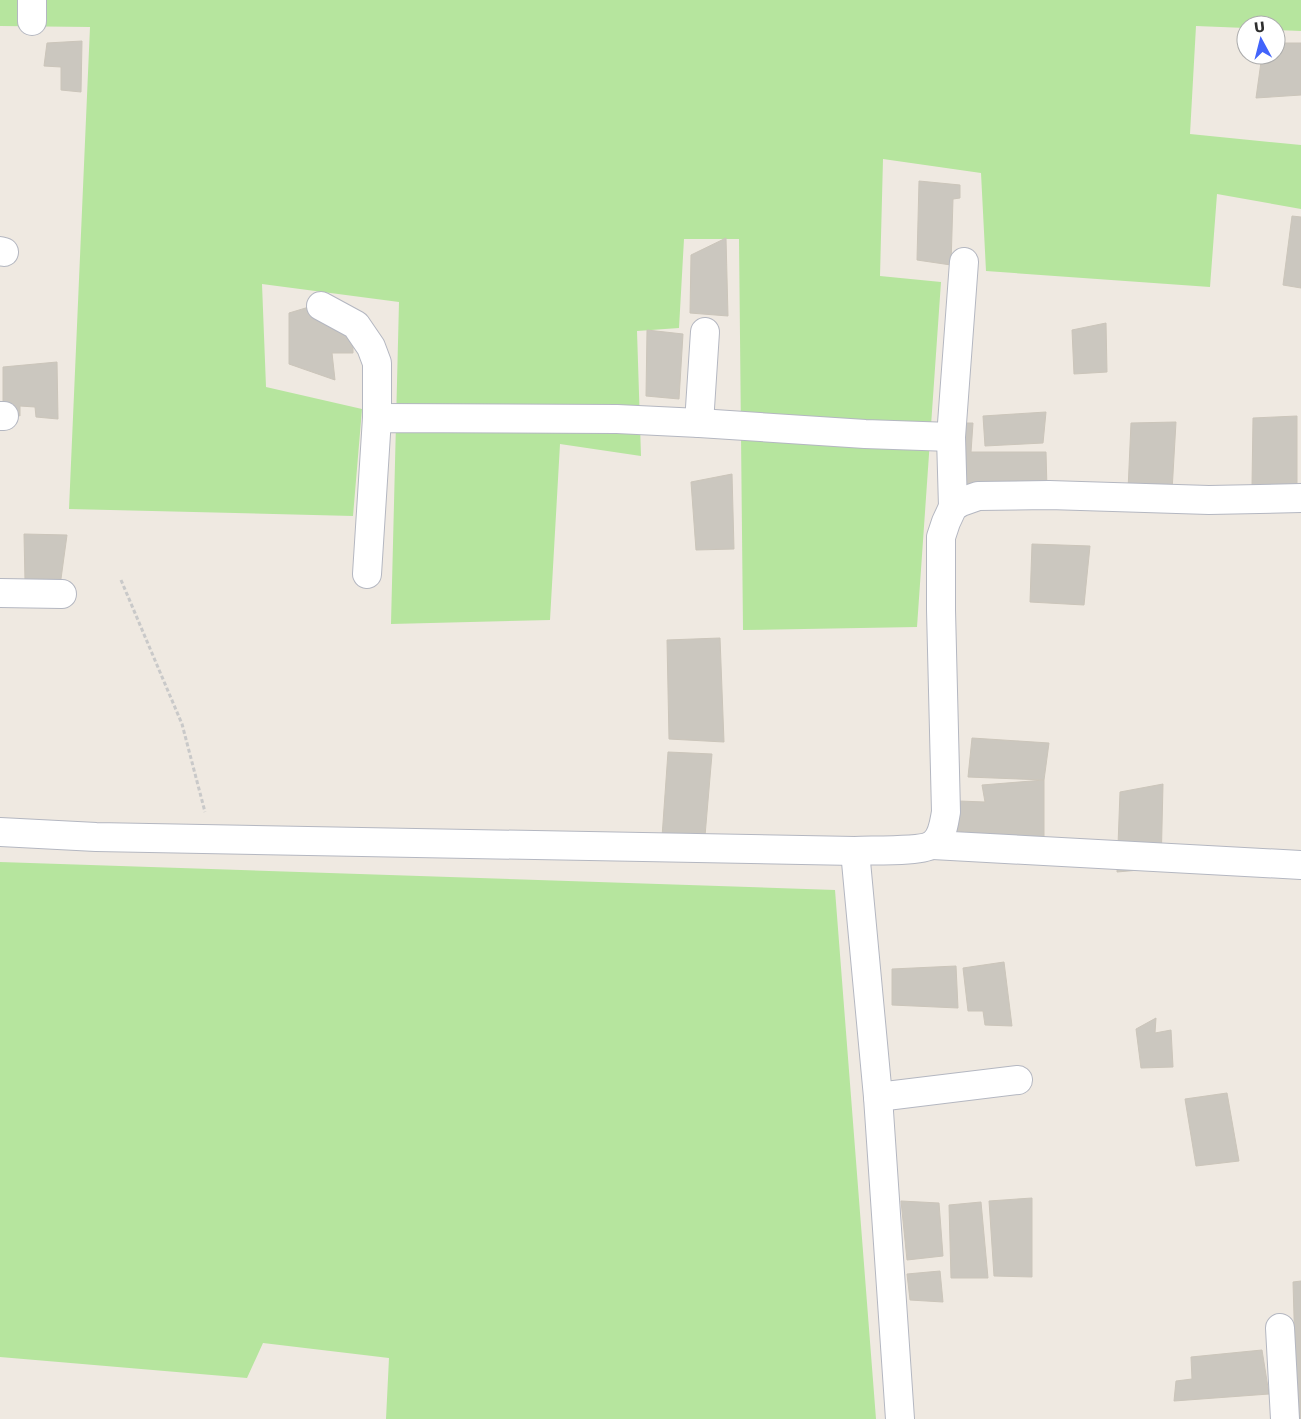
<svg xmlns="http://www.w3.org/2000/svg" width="1301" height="1419" font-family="'DejaVu Sans',sans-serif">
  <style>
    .green { fill: #b6e59e }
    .building { fill: #cbc7bf; stroke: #cbc5ba }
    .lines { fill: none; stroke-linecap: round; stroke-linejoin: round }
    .minor-casing { stroke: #b4b7c1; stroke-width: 30 }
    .path { stroke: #c9c9c9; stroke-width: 3; stroke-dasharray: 4 2.5; stroke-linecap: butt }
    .minor { stroke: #fff; stroke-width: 28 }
  </style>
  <rect width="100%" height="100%" fill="#efe9e1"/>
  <g class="green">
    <path d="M0,0H1301V31L1276,30V25H1246V28L1196,26L1190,134L1301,145V209L1217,194L1210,287L986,271L981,173L883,159L880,276L941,282L917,627L743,630L739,239H684L679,328L637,331L641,456L560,444L550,620L391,624L399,302L262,284L266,387L362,409L353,516L69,509L90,27L0,26Z"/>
    <path d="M0,862L835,890L876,1419H386L389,1358L263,1343L247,1378L0,1357Z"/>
  </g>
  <g class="building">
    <path d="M82,41L81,92L61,90V67L44,66L47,43Z"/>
    <path d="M1276,43H1301V95L1256,98L1262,55H1276Z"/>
    <path d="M919,181L960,185V198L953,199L951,265L917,260Z"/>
    <path d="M1292,216L1301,217V288L1283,285Z"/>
    <path d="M726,238L728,316L690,313L691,255Z"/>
    <path d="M309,307L353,331V353H332L335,380L289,364V313Z"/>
    <path d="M1106,323L1107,372L1074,374L1072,330Z"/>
    <path d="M647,330L683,334L679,399L646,396Z"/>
    <path d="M57,362L58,419L36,417L35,407L20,406V416L3,409V367Z"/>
    <path d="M1046,412L1043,443L985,446L983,416Z"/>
    <path d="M1297,416V488L1252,486L1253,418Z"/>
    <path d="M1176,422L1172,491L1128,490L1131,423Z"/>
    <path d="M959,423H973L971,452H1046L1047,489L962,491Z"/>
    <path d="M732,474L734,549L696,550L691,482Z"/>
    <path d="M24,534L67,535L60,586L25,581Z"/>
    <path d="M1032,544L1090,546L1084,605L1030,602Z"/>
    <path d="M720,638L724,742L669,739L667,640Z"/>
    <path d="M972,738L1049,743L1044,780L968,777Z"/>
    <path d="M668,752L712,754L705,836L662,837Z"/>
    <path d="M1044,780V840L957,831L959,801L985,802L982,785Z"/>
    <path d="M1163,784L1161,868L1117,872L1120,792Z"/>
    <path d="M1004,962L1012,1026L985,1025L983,1011H968L963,968Z"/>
    <path d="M956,966L958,1008L892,1005V969Z"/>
    <path d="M1156,1018L1155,1033L1171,1030L1173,1067L1141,1068L1136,1029Z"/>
    <path d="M1227,1093L1239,1161L1196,1166L1185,1099Z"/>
    <path d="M1032,1198V1277L994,1276L989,1201Z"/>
    <path d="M901,1201L939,1203L943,1256L907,1260Z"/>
    <path d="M981,1202L988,1278H951L949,1205Z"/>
    <path d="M940,1271L943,1302L910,1300L907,1274Z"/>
    <path d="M1301,1281V1419H1297L1293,1282Z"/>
    <path d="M1262,1350L1269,1394L1174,1401L1176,1381L1192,1379L1191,1357Z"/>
  </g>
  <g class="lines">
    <defs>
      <g id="minor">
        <path d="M32,21V0"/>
        <path d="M0,251L4,252"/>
        <path d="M321,306L356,325L371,347L377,363V418"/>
        <path d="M0,416H4"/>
        <path d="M699,423L705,332"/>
        <path d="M953,507L951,437L964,262"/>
        <path d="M367,574L377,418L617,419L699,423L865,434L951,437"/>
        <path d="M0,593L62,594"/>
        <path d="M0,832L96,837L855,851C870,850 923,852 933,844C943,837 944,822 946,812L941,610V537L946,522L953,507L961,502L978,496L1049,495L1209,500L1301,498"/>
        <path d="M933,845L1301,865"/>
        <path d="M855,851L878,1097L900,1419"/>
        <path d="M878,1097L1018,1080"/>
        <path d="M1280,1328L1285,1419"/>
      </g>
    </defs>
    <use href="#minor" class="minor-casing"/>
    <path class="path" d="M121,580L182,724L205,812"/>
    <use href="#minor" class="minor"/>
  </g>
  <g transform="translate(1261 40) rotate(353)"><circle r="24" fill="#ffffff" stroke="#ababab"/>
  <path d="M0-4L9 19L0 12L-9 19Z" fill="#4264fb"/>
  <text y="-8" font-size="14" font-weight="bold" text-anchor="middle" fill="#2e2e2e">U</text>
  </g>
</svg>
